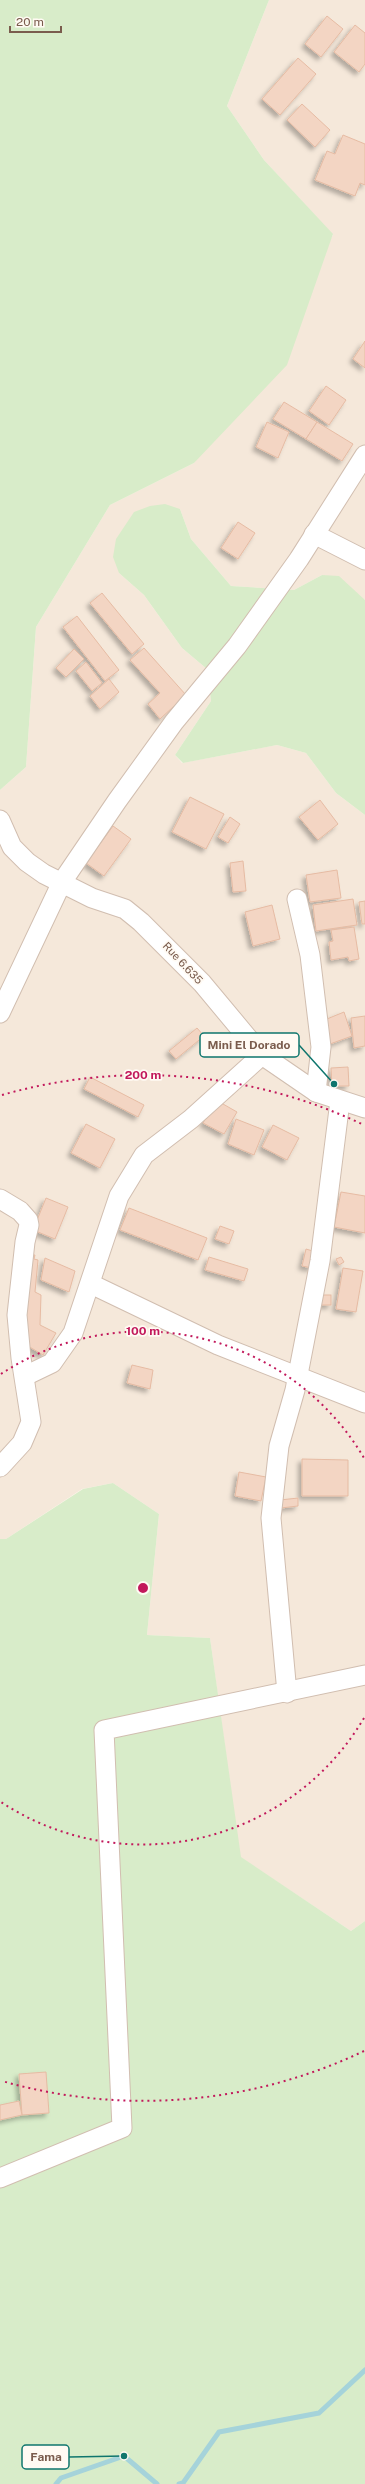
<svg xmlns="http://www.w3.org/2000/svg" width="365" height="2484" font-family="'Public Sans',sans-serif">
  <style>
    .residential { fill: #f5e8da }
    .green { fill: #d8ecc9 }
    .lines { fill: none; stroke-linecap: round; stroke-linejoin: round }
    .stream { stroke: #a5d3da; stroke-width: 5 }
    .building { fill: #f3d5c3; stroke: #e6bba3; filter: url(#shadow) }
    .minor-casing { stroke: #d1beb0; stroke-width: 21 }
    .minor { stroke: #fff; stroke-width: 19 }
    .ring { fill: none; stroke: #c2185b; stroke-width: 2; stroke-dasharray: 2 4 }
    .labels { text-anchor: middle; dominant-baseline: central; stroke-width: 3.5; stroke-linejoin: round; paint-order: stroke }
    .street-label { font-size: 11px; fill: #7a5c4d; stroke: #fffaf3 }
    .centre { fill: #c2185b; stroke: #fffaf3; stroke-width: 2 }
    .ring-label { font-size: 12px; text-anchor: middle; font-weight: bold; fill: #c2185b; stroke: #fffaf3; stroke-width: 3.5; stroke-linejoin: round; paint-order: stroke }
    .leader { fill: none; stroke: #0f766e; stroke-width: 1.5 }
    .callout-dot { fill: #0f766e; stroke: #fffaf3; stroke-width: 1.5 }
    .callout { fill: #fffaf3; stroke: #0f766e; stroke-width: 1.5 }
    .callout-label { font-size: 12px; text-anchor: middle; font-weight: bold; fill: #7a5c4d }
  </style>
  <defs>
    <filter id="shadow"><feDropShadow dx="-3.5" dy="3.5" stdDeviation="2" flood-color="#0004"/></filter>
  </defs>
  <rect width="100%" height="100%" fill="#fdf6ec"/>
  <path class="residential" d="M269,0H365V600L322,575L294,590L231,586L191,539L180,509L119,573L144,595L182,648L207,669L211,701L175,755L182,763L277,745L306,753L336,793L365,815V1921L351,1931L240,1857L210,1638L147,1635L159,1514L113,1483L82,1489L6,1539H0V790L26,767L36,627L110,505L194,463L333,235L264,160L227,106Z"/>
  <g class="green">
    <path d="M0,0H269L227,106L264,160L333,234L287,365L194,463L110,505L36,627L26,767L0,790Z"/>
    <path d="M165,504L180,509L191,539L231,586L294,590L322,575L339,576L365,600V815L336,793L306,753L277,745L183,763L175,755L211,701L207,669L182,648L144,595L119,573L113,557L116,539L134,512L150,506Z"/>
    <path d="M113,1483L159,1514L147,1635L210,1638L241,1857L351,1931L365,1921V2484H0V1539H6L83,1489Z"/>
  </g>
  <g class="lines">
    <g class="stream">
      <path d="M56,2484L61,2478L124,2456L157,2484"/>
      <path d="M179,2484L183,2483L219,2432L319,2413L365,2370"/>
    </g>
  </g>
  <g class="building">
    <path d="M327,16L343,29L321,57L305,44Z"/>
    <path d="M355,25L365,33V64L359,72L334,52Z"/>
    <path d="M298,58L316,74L280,115L262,99Z"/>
    <path d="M302,104L330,130L315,147L287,120Z"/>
    <path d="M343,135L365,144V185L360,183L355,196L315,180L327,151L335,154Z"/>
    <path d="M365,341V368L353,359Z"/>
    <path d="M326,386L346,400L329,425L309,411Z"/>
    <path d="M284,402L317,422L306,439L273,419Z"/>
    <path d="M267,422L289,432L278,458L256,447Z"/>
    <path d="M317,422L353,444L342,461L306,439Z"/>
    <path d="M238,522L255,533L238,559L221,548Z"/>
    <path d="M102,593L144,644L132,654L90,603Z"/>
    <path d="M77,616L119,670L105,681L63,627Z"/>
    <path d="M144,648L186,695L160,719L148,704L160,693L130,660Z"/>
    <path d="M74,649L84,659L66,677L56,668Z"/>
    <path d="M86,662L102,683L92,691L76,671Z"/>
    <path d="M109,679L119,692L100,709L90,696Z"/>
    <path d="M190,797L224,814L206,849L172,832Z"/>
    <path d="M320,800L338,824L318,840L299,817Z"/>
    <path d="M230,817L240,824L228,843L218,837Z"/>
    <path d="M113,826L131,839L104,876L86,863Z"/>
    <path d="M243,861L246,891L233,892L230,863Z"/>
    <path d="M337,870L341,898L310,902L306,875Z"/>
    <path d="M353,899L357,925L316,931L313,905Z"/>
    <path d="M365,901V924H362L359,902Z"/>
    <path d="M272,905L280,939L253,946L245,912Z"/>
    <path d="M354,927L359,959L349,961L348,957L331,960L329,942L333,941L331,930Z"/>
    <path d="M344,1012L352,1036L330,1044L322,1021Z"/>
    <path d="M365,1016V1046L354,1048L351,1018Z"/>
    <path d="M197,1028L204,1036L176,1059L169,1051Z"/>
    <path d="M348,1067L349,1086H332L331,1068Z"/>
    <path d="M90,1077L144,1105L138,1117L84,1089Z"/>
    <path d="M216,1100L237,1112L224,1134L203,1123Z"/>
    <path d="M236,1119L264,1130L254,1155L228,1144Z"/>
    <path d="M86,1124L115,1139L100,1168L71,1153Z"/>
    <path d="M273,1125L299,1138L287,1160L262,1147Z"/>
    <path d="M341,1192L365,1196V1233L334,1227Z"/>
    <path d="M46,1198L68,1207L55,1239L33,1230Z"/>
    <path d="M129,1208L207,1238L198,1260L120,1230Z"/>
    <path d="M220,1226L234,1231L229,1244L215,1239Z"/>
    <path d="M306,1249L316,1252L312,1268L302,1266Z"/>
    <path d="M30,1255H35L34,1259L38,1260L35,1292L41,1295L40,1325L56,1333L43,1355L28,1346L25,1296Z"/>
    <path d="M209,1257L248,1269L244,1281L205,1270Z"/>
    <path d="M341,1257L344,1262L339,1265L336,1259Z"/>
    <path d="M45,1258L75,1271L69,1292L41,1280Z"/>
    <path d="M343,1268L363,1271L356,1312L336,1309Z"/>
    <rect x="314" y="1295" width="17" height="10"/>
    <path d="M132,1365L153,1370L150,1389L127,1383Z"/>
    <path d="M302,1459L348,1460V1496H302Z"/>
    <path d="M239,1472L266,1477L261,1501L235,1496Z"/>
    <path d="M298,1498V1506L281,1508L280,1500Z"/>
    <path d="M46,2072L49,2113L22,2115L19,2074Z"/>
    <path d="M19,2101L22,2115L0,2120V2105Z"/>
  </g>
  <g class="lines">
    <defs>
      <g id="minor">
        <path d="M314,534L365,560"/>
        <path d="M0,820L12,847L27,862L44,874L92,898L125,909L141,922L202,983L262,1055L316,1092L365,1108"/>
        <path d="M297,899L310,955L321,1047L316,1092"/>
        <path d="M0,1013L62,882L117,801L174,722L237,646L299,559L365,455"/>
        <path d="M0,1199L20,1211L28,1220L29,1225L25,1242L17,1315L21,1358L31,1422L22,1443L0,1467"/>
        <path d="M91,1284L218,1345L365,1403"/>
        <path d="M25,1376L52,1363L73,1333L119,1196L144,1155L191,1119L262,1055"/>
        <path d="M287,1693L271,1518L279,1446L295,1390L320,1261L340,1101"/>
        <path d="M0,2178L122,2128L104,1730L365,1675"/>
      </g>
    </defs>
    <use href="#minor" class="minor-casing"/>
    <use href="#minor" class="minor"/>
  </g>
  <g class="ring">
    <path d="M364 1718A257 257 0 0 1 1 1802M1 1374A257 257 0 0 1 364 1458"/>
    <path d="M364 2051A513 513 0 0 1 2 2081M2 1095A513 513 0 0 1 364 1125"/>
  </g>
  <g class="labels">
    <g class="street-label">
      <text transform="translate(183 963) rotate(47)">Rue 6.635</text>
    </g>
  </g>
  <circle cx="143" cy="1588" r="6" class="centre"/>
  <g class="ring-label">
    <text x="143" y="1079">200 m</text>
    <text x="143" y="1335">100 m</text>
  </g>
  <path class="leader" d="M334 1084L299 1045M124 2456L69 2457"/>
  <g class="callout-dot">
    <circle cx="334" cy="1084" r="4"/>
    <circle cx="124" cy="2456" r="4"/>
  </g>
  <g class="callout">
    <rect x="200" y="1033" width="99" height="24" rx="4"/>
    <rect x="22" y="2445" width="47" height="24" rx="4"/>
  </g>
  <g class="callout-label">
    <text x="249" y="1049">Mini El Dorado</text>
    <text x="46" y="2461">Fama</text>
  </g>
  <path d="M10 26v6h51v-6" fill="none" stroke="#7a5c4d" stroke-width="2"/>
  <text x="16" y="26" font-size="12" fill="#7a5c4d" stroke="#fffaf3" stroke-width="3" paint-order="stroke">20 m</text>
</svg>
